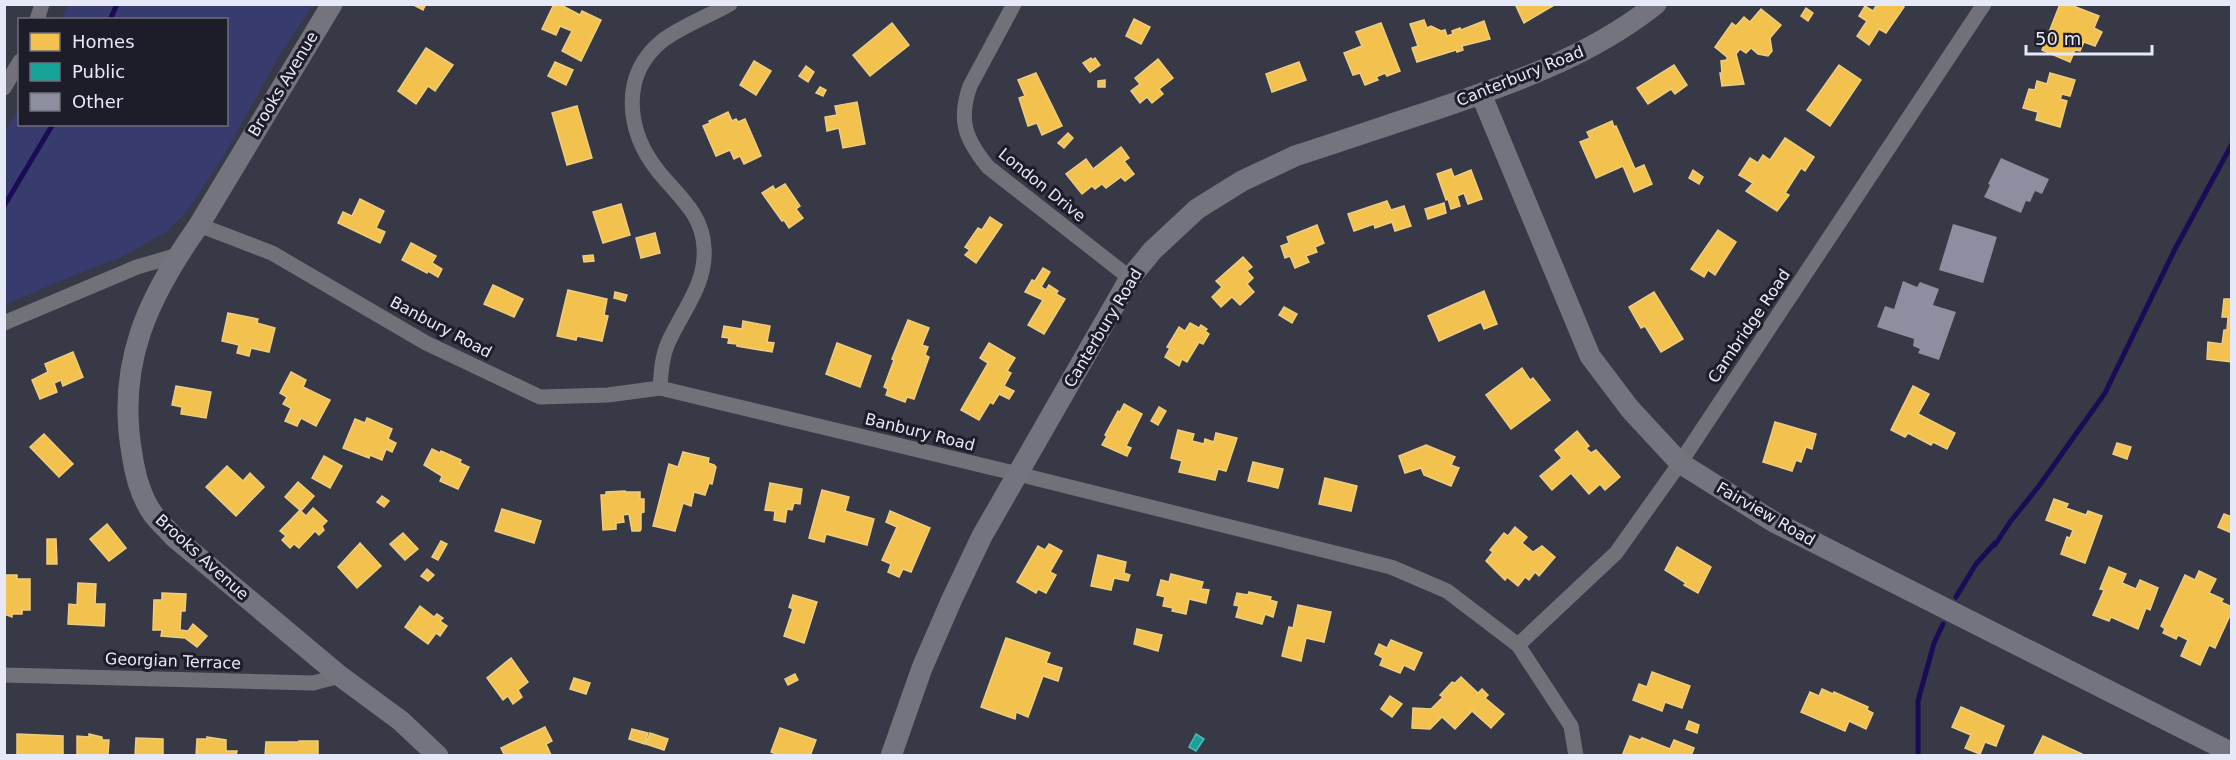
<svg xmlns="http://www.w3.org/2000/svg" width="2236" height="760" font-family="'DejaVu Sans',sans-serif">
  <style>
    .green { fill: #383b6d }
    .homes { fill: #f2c14e; stroke: #eecd81; stroke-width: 1.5 }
    .public { fill: #17a398; stroke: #55b8b5; stroke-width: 1.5 }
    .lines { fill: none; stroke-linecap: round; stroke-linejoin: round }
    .stream { stroke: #190c55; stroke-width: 5 }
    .building { fill: #8d8fa0 }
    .street { stroke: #717279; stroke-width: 15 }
    .secondary { stroke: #73747d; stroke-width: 21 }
    .labels { text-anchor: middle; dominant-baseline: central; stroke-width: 6; stroke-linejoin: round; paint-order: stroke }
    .street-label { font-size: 16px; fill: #e6e9f8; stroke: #1c1d28 }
  </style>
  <rect width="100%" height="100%" fill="#373946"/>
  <path class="green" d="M68,5H313L278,58L223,157L186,213L167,231L122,257L67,278L5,305V131L19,108L20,124H226V20L62,19Z"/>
  <g class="homes">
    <path d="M412,4H426L423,10Z"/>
    <path d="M554,4H559L580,15L582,11L601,20L581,61L562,51L572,31L560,26L556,35L542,29Z"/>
    <path d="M1515,4H1556L1524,23Z"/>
    <path d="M1877,4H1900L1904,7L1886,33L1879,29L1869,45L1857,36L1867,21L1859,16L1865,6L1873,11Z"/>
    <path d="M2060,4H2068L2099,16L2094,28L2102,32L2095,46L2084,42L2080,51L2075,50L2070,62L2042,50Z"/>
    <path d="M1806,8L1813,13L1808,21L1801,16Z"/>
    <path d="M1761,9L1781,25L1770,38L1772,51L1768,56L1758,54L1751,48L1746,53L1740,49L1736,54L1744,84L1722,86L1720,73H1722L1721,61L1727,60V57L1715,47L1732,23L1736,26L1744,17L1750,22Z"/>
    <path d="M1134,19L1150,27L1141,44L1126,36Z"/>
    <path d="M1424,20L1427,28L1431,26L1441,31L1445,30L1447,36L1453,34L1452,31L1460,28L1461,30L1484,21L1490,39L1462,46L1463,50L1457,52L1456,50L1417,62L1412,48L1418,46L1410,24Z"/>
    <path d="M892,23L909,45L870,76L853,55Z"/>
    <path d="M1381,23L1400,71L1387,76L1385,73L1376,77L1378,80L1365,85L1360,73L1353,75L1344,53L1362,46L1356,32Z"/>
    <path d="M426,48L453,65L435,91L428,86L416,104L398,91Z"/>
    <path d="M1091,58L1092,60L1095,58L1100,65L1090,72L1083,63Z"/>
    <path d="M1158,59L1173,78L1159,89L1163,94L1152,103L1147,97L1140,103L1131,91L1140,84L1135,78Z"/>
    <path d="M754,61L771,71L756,95L740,85Z"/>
    <path d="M555,62L573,70L566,85L548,76Z"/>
    <path d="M1299,62L1306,80L1272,92L1266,74Z"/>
    <path d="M1674,65L1687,85L1675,94L1671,89L1648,104L1637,88Z"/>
    <path d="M1839,65L1861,80L1830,126L1807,110Z"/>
    <path d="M806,66L814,72L808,82L799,76Z"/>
    <path d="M1036,73L1062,126L1042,135L1037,123L1028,126L1019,98L1025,96L1018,80Z"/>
    <path d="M2050,73L2075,80L2070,96L2062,94L2060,99L2067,101L2060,127L2036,120L2038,112L2023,108L2029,89L2035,90L2037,81L2047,84Z"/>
    <path d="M1105,80V87H1098V81Z"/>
    <path d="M820,87L826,90L823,96L816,93Z"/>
    <path d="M857,102L865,144L843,148L839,128L827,131L825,117L837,115L835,106Z"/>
    <path d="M577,106L592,158L567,165L552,113Z"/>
    <path d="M728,112L732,121L736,119L738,122L745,119L761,156L744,164L740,156L734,159L730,150L716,156L703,126L710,123L709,121Z"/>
    <path d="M1612,121L1614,127L1616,126L1635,169L1644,165L1652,184L1634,192L1623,166L1596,178L1580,142L1590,138L1587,132Z"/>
    <path d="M1068,133L1073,138L1064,148L1058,143Z"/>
    <path d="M1785,138L1814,157L1805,171L1801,168L1785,193L1789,195L1777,211L1746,191L1753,183L1739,175L1750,158L1758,163L1763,155L1770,160Z"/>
    <path d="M1121,147L1129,158L1124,161L1134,174L1125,181L1121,177L1106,188L1102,184L1095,189L1092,186L1082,194L1066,174L1086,159L1093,169Z"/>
    <path d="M1451,169L1454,177L1471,170L1482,199L1468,204L1464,193L1457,196L1460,206L1451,209L1448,199L1446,200L1437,174Z"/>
    <path d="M1693,170L1703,177L1699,184L1689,178Z"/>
    <path d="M785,184L800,206L796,209L803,218L789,228L784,220L782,221L762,193L773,186L775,190Z"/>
    <path d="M360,199L384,211L376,228L385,232L380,243L338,223L343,212L352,216Z"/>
    <path d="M1387,201L1391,210L1404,206L1411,226L1395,231L1392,222L1375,228L1374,224L1354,231L1348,214Z"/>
    <path d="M1444,203L1446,213L1428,219L1425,209Z"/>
    <path d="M621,204L630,235L603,243L593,212Z"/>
    <path d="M990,217L1002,225L976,263L965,255L970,250L965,247L978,228L982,230Z"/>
    <path d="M1317,225L1324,243L1315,247L1317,252L1306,256L1309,262L1295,268L1290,256L1285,258L1281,246L1289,243L1287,237Z"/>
    <path d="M1718,230L1736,242L1715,275L1708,270L1704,277L1691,269Z"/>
    <path d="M655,233L660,253L641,258L636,238Z"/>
    <path d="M411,243L436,256L432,263L442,269L438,277L428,271L427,273L402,260Z"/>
    <path d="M593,255L594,261L584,262L583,256Z"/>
    <path d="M1243,257L1252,267L1247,271L1253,278L1247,284L1254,292L1240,305L1232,297L1221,307L1212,297L1222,287L1216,281Z"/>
    <path d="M1043,268L1050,272L1041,287L1046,290L1049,285L1058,291L1056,294L1065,299L1044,334L1028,325L1043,300L1025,292L1032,280L1035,281Z"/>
    <path d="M493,285L523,299L514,317L484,304Z"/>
    <path d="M568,290L607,299L604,315L608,316L602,341L577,336L576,340L557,336Z"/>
    <path d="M1484,291L1497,324L1484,329L1481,322L1439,341L1428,316Z"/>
    <path d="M615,292L627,295L625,301L614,298Z"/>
    <path d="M1654,292L1683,339L1661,352L1645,326L1641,328L1629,307Z"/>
    <path d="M2224,299H2232V362L2207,359L2208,342L2222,344L2224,330H2227L2228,317H2222Z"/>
    <path d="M1284,307L1297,314L1292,323L1279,315Z"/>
    <path d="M228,313L258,319L257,323L275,328L269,352L251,348L249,356L237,353L239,345L222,341Z"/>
    <path d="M908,320L929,328L922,345L928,347L925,355L929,357L914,399L907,397L905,402L886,395L888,389L884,387L894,360L892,359Z"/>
    <path d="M743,321L770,326L767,342L774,343L772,352L737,346V344L728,343L729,338L722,337L724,326L742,329Z"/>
    <path d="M1190,323L1199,328L1201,325L1207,329L1205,331L1209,334L1203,344L1199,342L1187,362L1182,359L1179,366L1165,357L1170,348L1167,347L1179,327L1185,331Z"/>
    <path d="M837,343L871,356L860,387L826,374Z"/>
    <path d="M989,343L1015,358L1007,371L1011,373L1004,386L1014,391L1009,399L999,394L993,404L990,402L979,420L961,410L988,363L980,358Z"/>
    <path d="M73,352L83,377L63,386L61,380L54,383L57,392L40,399L32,380L48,372L45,364Z"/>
    <path d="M1522,368L1530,380L1533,378L1550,400L1511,429L1486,395Z"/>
    <path d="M291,372L306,380L303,387L330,400L316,426L301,418L297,426L285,421L291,408L283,404L287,397L280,393Z"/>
    <path d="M176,386L211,392L206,418L181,414L182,407L172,405Z"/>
    <path d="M1913,386L1929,394L1918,414L1955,433L1947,449L1933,442L1931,445L1908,433L1905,437L1891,430Z"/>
    <path d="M1124,404L1142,414L1126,446L1131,448L1127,456L1102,445L1107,436L1105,435L1118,411L1120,412Z"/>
    <path d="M1159,407L1166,411L1158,425L1151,421Z"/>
    <path d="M367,418L392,429L388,439L396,443L392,452L386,449L382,460L370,455L369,458L343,448L355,419L365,423Z"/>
    <path d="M1775,422L1816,434L1812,449L1806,447L1801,462L1796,460L1792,471L1763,462Z"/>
    <path d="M1178,430L1194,434L1192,441L1204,444L1205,439L1214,442L1216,433L1237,438L1226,471L1218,469L1215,480L1179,472L1182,461L1171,458Z"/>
    <path d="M1577,431L1589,446L1586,448L1591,453L1596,450L1620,477L1605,490L1600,484L1589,494L1571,473L1552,490L1540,476L1562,458L1555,450Z"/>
    <path d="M44,434L73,464L59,477L30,447Z"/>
    <path d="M2117,443L2131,447L2127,459L2113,454Z"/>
    <path d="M1426,445L1455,457L1451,465L1459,468L1451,486L1424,475L1421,468L1405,473L1399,456Z"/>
    <path d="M432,449L440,453L441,451L461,460L460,463L469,467L458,489L440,481L442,476L424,465Z"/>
    <path d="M683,452L709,458L708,463L714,465L716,467L712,484L709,483L705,495L694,492L691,506L683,503L675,531L653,526L669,464L678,467Z"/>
    <path d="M324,456L342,466L330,488L312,478Z"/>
    <path d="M1253,462L1283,469L1278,488L1248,481Z"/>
    <path d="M227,466L243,481L250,473L264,487L236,516L206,487Z"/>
    <path d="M1325,478L1357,486L1351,511L1319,504Z"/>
    <path d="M298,482L314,496L301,511L285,497Z"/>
    <path d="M770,483L802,489L800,504L794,503L792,510L787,509L785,522L774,520L775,511L765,510Z"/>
    <path d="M822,490L849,497L845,511L874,519L867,545L826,534L824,542L809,538Z"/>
    <path d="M625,491L626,492H640V499H644V512L641,513V529L640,531H632L629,514L623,515L624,522L616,523V529L603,530L601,495H606V492Z"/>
    <path d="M382,496L389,501L384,507L377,502Z"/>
    <path d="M2054,499L2068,504L2066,508L2086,515L2088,511L2102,516L2085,563L2061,554L2067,537L2070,538L2073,530L2046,520Z"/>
    <path d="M313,508L327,521L322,526L324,530L319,535L315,531L299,548L294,544L290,548L282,540L286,536L280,531L300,510L306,516Z"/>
    <path d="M502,509L541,521L534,543L495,531Z"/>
    <path d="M890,511L930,528L911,572L903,569L899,577L888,572L891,564L882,560L897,527L886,522Z"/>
    <path d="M2224,514L2232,517V533L2218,527Z"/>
    <path d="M107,524L126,548L109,561L90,539Z"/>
    <path d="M1515,527L1527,537L1522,543L1533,552L1542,546L1555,557L1539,576L1535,572L1529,580L1525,577L1518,586L1507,577L1505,580L1486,561L1493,552L1490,550L1504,533L1508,536Z"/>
    <path d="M403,533L418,549L405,560L390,544Z"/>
    <path d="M47,539H56L57,564H47Z"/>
    <path d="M441,541L447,544L438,560L432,557Z"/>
    <path d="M360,543L381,566L357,588L338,567Z"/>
    <path d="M1049,544L1062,551L1050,572L1056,575L1046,593L1038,589L1036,593L1017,582L1038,546L1045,550Z"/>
    <path d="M1677,547L1711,567L1698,593L1684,585L1686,583L1665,570Z"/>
    <path d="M1098,555L1126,562L1124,573L1130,575L1128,581L1114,578L1111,590L1091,586Z"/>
    <path d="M2109,567L2126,574L2122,583L2136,589L2140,580L2158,588L2150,610L2146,608L2138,629L2111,617L2109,621L2093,615L2104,590L2100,589Z"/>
    <path d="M427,569L434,575L428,581L421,576Z"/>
    <path d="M2199,571L2216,579L2209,593L2223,599L2221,602L2232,607V611L2215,648L2209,645L2200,665L2181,656L2188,640L2178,635L2176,639L2163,633L2165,629L2161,626L2185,575L2195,580Z"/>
    <path d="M1171,574L1203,582L1201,589L1209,590L1206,603L1189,599L1186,614L1172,611L1173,608L1163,606L1165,597L1157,595L1161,580L1169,582Z"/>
    <path d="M4,575H17V579H30V610H22V614H12V617L4,614Z"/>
    <path d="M78,583L96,584L95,604H105L104,626L68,624L69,604L77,605Z"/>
    <path d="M1249,592L1271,597L1270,600L1277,602L1273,617L1265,614L1262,624L1236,617L1239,606L1234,605L1237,593L1248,595Z"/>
    <path d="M162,593L186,594L185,611H181L180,630L188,631L193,624L207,636L197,647L185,638L161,636L162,630H153L154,600H162Z"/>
    <path d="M793,595L817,602L804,643L784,636L793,609L789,607Z"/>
    <path d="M1298,605L1331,612L1324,642L1306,638L1301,661L1282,656L1289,627L1293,628Z"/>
    <path d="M420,606L434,617L437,614L443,618L440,621L447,626L440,636L436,633L428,644L405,627Z"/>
    <path d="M1137,629L1162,635L1158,651L1134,644Z"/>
    <path d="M1006,638L1050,653L1046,663L1062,668L1058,681L1043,676L1028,717L1016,712L1015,719L981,707Z"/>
    <path d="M1391,640L1422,653L1414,670L1404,665L1400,673L1380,665L1383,658L1375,654L1379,644L1387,648Z"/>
    <path d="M511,658L528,682L518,690L522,697L513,704L508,696L503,700L487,678Z"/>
    <path d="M1652,672L1690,686L1682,708L1665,702L1662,711L1633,700L1639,684L1647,687Z"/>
    <path d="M795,674L798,680L788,685L785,679Z"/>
    <path d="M1461,677L1478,693L1482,689L1488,695L1485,698L1504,714L1491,728L1472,711L1455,729L1442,717L1430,729L1412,728L1413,708L1431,709L1443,697L1440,695L1452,682L1455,683Z"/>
    <path d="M574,678L590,683L586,694L570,689Z"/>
    <path d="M1822,689L1833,694L1834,692L1868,707L1867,710L1873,713L1866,729L1849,721L1845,731L1801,712L1810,692L1819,696Z"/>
    <path d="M1390,696L1402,704L1392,717L1381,709Z"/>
    <path d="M1961,707L2004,726L1996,746L1985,742L1980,754L1965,748L1971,735L1952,727Z"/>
    <path d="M1689,721L1699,725L1697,733L1686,729Z"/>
    <path d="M545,727L552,741L546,744L551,755L505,756L501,748Z"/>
    <path d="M780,728L816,740L810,756H781L771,752Z"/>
    <path d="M632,729L648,733L645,744L629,739Z"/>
    <path d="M650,733L668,739L664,750L646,744Z"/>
    <path d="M17,734L63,736V756H17Z"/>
    <path d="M89,734L102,737V740H109L108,754L111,756H77V736L89,737Z"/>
    <path d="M1630,736L1640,740L1642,738L1670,749L1674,740L1694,748L1691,756H1622Z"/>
    <path d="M2043,736L2082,754V756H2033Z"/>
    <path d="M207,737L226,740V751H237L236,756H196L197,739H207Z"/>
    <path d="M136,738L163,739V756H135Z"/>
    <path d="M299,741H318V756H265L266,742H299Z"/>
  </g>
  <path class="public" d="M1196,734L1204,739L1196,751L1189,747Z"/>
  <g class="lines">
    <g class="stream">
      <path d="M110,20L117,4"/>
      <path d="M4,206L53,124"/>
      <path d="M1956,597L1976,564L1995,543V545L2010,522L2039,486L2105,393L2175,249L2232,144"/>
      <path d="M1918,756V701L1934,643L1943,624"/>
    </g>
  </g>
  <g class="building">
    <path d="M2001,158L2049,179L2042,194L2035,191L2030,202L2026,201L2021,213L1984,197L1990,185L1988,184Z"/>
    <path d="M1953,224L1997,237L1983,283L1939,270Z"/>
    <path d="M1903,281L1917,287L1920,282L1939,289L1933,305L1956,312L1939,360L1918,353L1920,349L1913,346L1914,339L1877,327L1885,306L1894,309Z"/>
  </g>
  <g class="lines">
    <g class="street">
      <path d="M1014,4L970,86C958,120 965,139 988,167L1130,278"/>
      <path d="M37,20L42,4"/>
      <path d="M4,88L20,61"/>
      <path d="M199,225L272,253L426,343L540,397L608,395L660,388L1018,474L1391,567L1447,591L1518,645L1571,726L1576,756"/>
      <path d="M4,323L137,267L178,255"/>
      <path d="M660,388C661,372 662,357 668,343C682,311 707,284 704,247C702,213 678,196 658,171C627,132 619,76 662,41C680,27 709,16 730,4"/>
      <path d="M1518,645L1616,553L1680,463L1984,4"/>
      <path d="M4,675L313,683L340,676"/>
    </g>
    <g class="secondary">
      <path d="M332,4L199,225C148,297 116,364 132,454C135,475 140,496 153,514C159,522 167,529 174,537L340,676L401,721L438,756"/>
      <path d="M1481,94L1590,356L1630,409L1680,463L1774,522L2232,753"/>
      <path d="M891,756L922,668L952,599L982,536L1130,278L1152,251L1197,209L1242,181L1295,156C1342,141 1388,125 1434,110C1511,84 1591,56 1656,4"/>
    </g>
  </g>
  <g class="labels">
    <g class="street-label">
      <text transform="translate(1520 76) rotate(-22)">Canterbury Road</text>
      <text transform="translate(283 84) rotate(-59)">Brooks Avenue</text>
      <text transform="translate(1042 185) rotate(39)">London Drive</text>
      <text transform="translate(1749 326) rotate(-56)">Cambridge Road</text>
      <text transform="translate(441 327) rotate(28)">Banbury Road</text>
      <text transform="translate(1103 328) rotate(-59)">Canterbury Road</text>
      <text transform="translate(920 432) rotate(14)">Banbury Road</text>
      <text transform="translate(1766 514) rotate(30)">Fairview Road</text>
      <text transform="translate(202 557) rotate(42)">Brooks Avenue</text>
      <text transform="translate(173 661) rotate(2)">Georgian Terrace</text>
    </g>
  </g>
  <rect width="2236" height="760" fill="none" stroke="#e6e9f8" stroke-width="12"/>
  <rect x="18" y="18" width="210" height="108" fill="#1c1d28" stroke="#6d6f7b" stroke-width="1.5"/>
  <rect x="30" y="33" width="30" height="18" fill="#f2c14e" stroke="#6d6f7b" stroke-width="1.5"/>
  <text x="72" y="48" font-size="18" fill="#e6e9f8">Homes</text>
  <rect x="30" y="63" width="30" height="18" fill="#17a398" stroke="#6d6f7b" stroke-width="1.5"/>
  <text x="72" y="78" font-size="18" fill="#e6e9f8">Public</text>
  <rect x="30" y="93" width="30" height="18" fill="#8d8fa0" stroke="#6d6f7b" stroke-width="1.5"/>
  <text x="72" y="108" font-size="18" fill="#e6e9f8">Other</text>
  <path d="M2026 45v9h126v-9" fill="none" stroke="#e6e9f8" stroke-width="3"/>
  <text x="2035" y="45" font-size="18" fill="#e6e9f8" stroke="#1c1d28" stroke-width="4.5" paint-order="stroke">50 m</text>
</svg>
